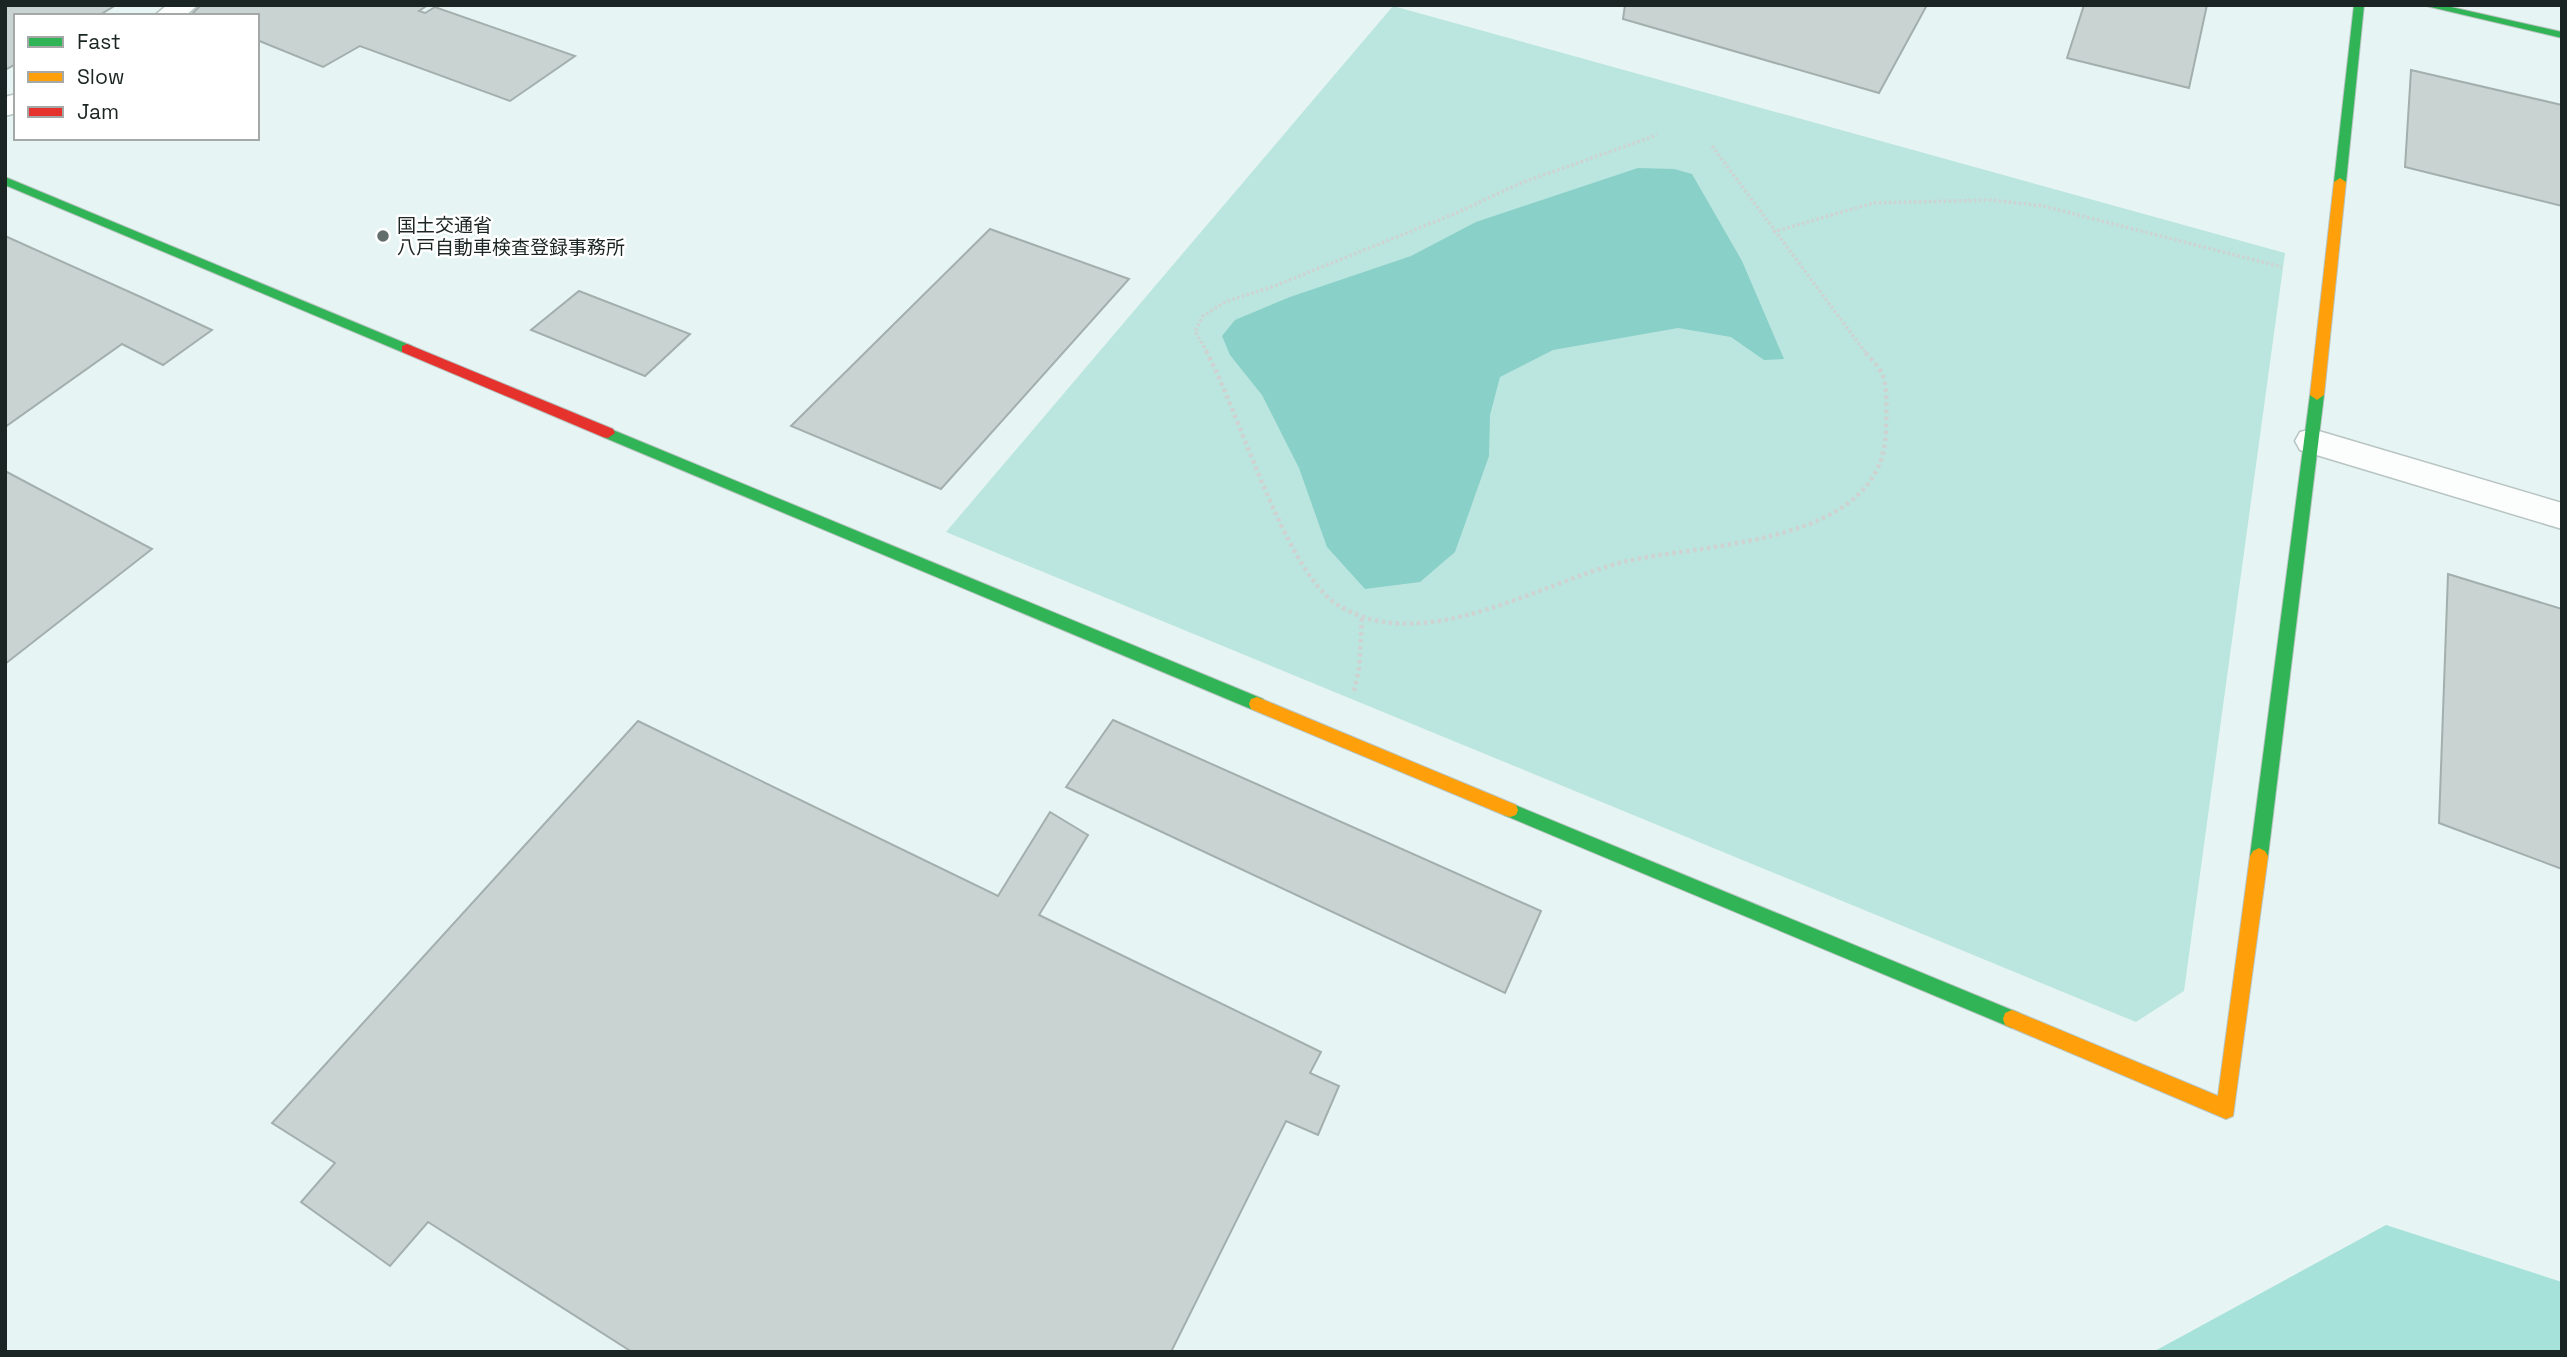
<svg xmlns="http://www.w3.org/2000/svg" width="2567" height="1357" font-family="'Space Grotesk','Noto Sans JP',sans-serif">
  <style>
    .green { fill: #bbe5df }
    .forest { fill: #a6e1da }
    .water { fill: #88d0c8 }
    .building { fill: #c8d3d2; stroke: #a3afad; stroke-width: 2 }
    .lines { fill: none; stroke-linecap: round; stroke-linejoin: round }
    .street-casing { stroke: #b8c4c2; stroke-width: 3 }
    .fast-casing { stroke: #b8c4c2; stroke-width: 2 }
    .slow-casing { stroke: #b8c4c2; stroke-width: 2 }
    .jam-casing { stroke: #b8c4c2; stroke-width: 2 }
    .path-far1 { stroke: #ced3d2; stroke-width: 3.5; stroke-dasharray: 2.5 2.5; stroke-linecap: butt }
    .path { stroke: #ced3d2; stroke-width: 4.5; stroke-dasharray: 3.5 3.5; stroke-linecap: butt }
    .street { fill: #fbfefd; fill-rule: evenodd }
    .fast { fill: #30b455; fill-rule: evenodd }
    .slow { fill: #ff9f0a; fill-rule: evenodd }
    .jam { fill: #e5322d; fill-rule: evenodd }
    .poi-dot { fill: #626e6c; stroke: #fff; stroke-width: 2.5 }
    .labels { text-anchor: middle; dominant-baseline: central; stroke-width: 5; stroke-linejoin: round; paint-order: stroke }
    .far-poi-label { font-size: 19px; fill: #1b2523; stroke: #fff; text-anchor: start }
  </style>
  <rect width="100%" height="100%" fill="#e6f5f3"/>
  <path class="green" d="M1393,6L2285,253L2184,991L2136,1022L946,532Z"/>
  <path class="forest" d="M2386,1225L2562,1282V1352H2153Z"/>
  <path class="water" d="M1638,168L1674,169L1692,174L1742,261L1784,359L1764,360L1731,337L1678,328L1553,350L1500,377L1490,415L1489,456L1455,552L1420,582L1365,589L1327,547L1299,468L1262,395L1230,355L1222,336L1235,320L1290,297L1411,256L1476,222Z"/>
  <g class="building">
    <path d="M5,5H116L98,16H16V64L5,70Z"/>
    <path d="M201,5H428L419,11L425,13L435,7L575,56L510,101L360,46L323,67L257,40V16H200L193,13Z"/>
    <path d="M1625,5H1927L1879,93L1623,19Z"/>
    <path d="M2084,5H2207L2189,88L2067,58Z"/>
    <path d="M2411,70L2562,105V206L2405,167Z"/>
    <path d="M990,229L1129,279L941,489L791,426Z"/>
    <path d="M5,236L143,298L212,330L163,365L122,344L5,427Z"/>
    <path d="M579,291L690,334L645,376L531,330Z"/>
    <path d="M5,471L152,549L5,664Z"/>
    <path d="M2448,574L2562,609V869L2439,823Z"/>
    <path d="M1113,720L1541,911L1505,993L1066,787Z"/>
    <path d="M638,721L998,896L1050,812L1088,835L1039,915L1321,1052L1310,1073L1339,1086L1318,1135L1286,1121L1171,1352H632L428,1222L390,1266L301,1202L335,1163L272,1123Z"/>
  </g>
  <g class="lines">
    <defs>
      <g id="street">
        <path d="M167,5H198L185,16H154Z"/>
        <path d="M16,94V113L5,116V97Z"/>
        <path d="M2312,429L2562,503V529L2300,450L2295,441L2300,432Z"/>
      </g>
      <g id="fast">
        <path d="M2354,5H2364L2346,182L2340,186L2334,182Z"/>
        <path d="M2422,5H2442L2562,32V38Z"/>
        <path d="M5,177L412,346L414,349L412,352H402L5,185Z"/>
        <path d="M2317,390L2324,395L2268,856L2265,861L2259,864L2253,861L2250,856L2310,395Z"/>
        <path d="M608,428L1263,699L1265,704L1263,709H1251L603,437L601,433Z"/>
        <path d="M1510,803L2019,1013L2021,1019L2019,1025L2012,1028L1504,815L1502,810L1504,805Z"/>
      </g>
      <g id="slow">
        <path d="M2340,178L2346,182L2324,395L2317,400L2310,395L2334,182Z"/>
        <path d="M1257,697L1516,805L1518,810L1516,815L1510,817L1504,815L1251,709L1249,704L1251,699Z"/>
        <path d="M2259,848L2265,851L2268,856L2233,1116L2226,1119L2005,1025L2003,1019L2005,1013L2012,1010L2218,1096L2250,856L2253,851Z"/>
      </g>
      <path id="jam" d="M407,344L613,429L615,433L608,438L603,437L402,352V346Z"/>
    </defs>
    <use href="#street" class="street-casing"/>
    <use href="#fast" class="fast-casing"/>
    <use href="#slow" class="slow-casing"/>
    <use href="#jam" class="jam-casing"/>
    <g class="path-far1">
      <path d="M1712,146L1865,352"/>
      <path d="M1773,232L1873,203L1991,200L2043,206L2282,267"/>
      <path d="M1207,352L1195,331L1203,316L1227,301L1272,287L1454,214L1521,183L1657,135"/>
    </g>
    <g class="path">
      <path d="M1206,351C1239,411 1283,566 1335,603C1418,660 1540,583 1623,562C1705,542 1885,547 1886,429C1886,414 1888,390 1883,376C1880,367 1870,358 1864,351"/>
      <path d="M1354,691L1359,669L1362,616"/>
    </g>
    <use href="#street" class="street"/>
    <use href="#fast" class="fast"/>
    <use href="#slow" class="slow"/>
    <use href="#jam" class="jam"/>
  </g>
  <circle class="poi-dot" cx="383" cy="236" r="7"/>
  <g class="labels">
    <g class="far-poi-label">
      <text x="397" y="225">国土交通省<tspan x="397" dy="22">八戸自動車検査登録事務所</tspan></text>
    </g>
  </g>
  <rect width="2567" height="1357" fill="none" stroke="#1b2523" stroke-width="14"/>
  <rect x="14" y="14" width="245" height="126" fill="#ffffff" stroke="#a4a8a7" stroke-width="2"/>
  <rect x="28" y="37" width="35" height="10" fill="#30b455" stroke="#a4a8a7" stroke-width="2"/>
  <text x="77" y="49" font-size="21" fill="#1b2523">Fast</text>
  <rect x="28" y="72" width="35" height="10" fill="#ff9f0a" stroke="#a4a8a7" stroke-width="2"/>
  <text x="77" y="84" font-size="21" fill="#1b2523">Slow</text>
  <rect x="28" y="107" width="35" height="10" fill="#e5322d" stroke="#a4a8a7" stroke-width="2"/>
  <text x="77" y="119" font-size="21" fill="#1b2523">Jam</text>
</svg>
